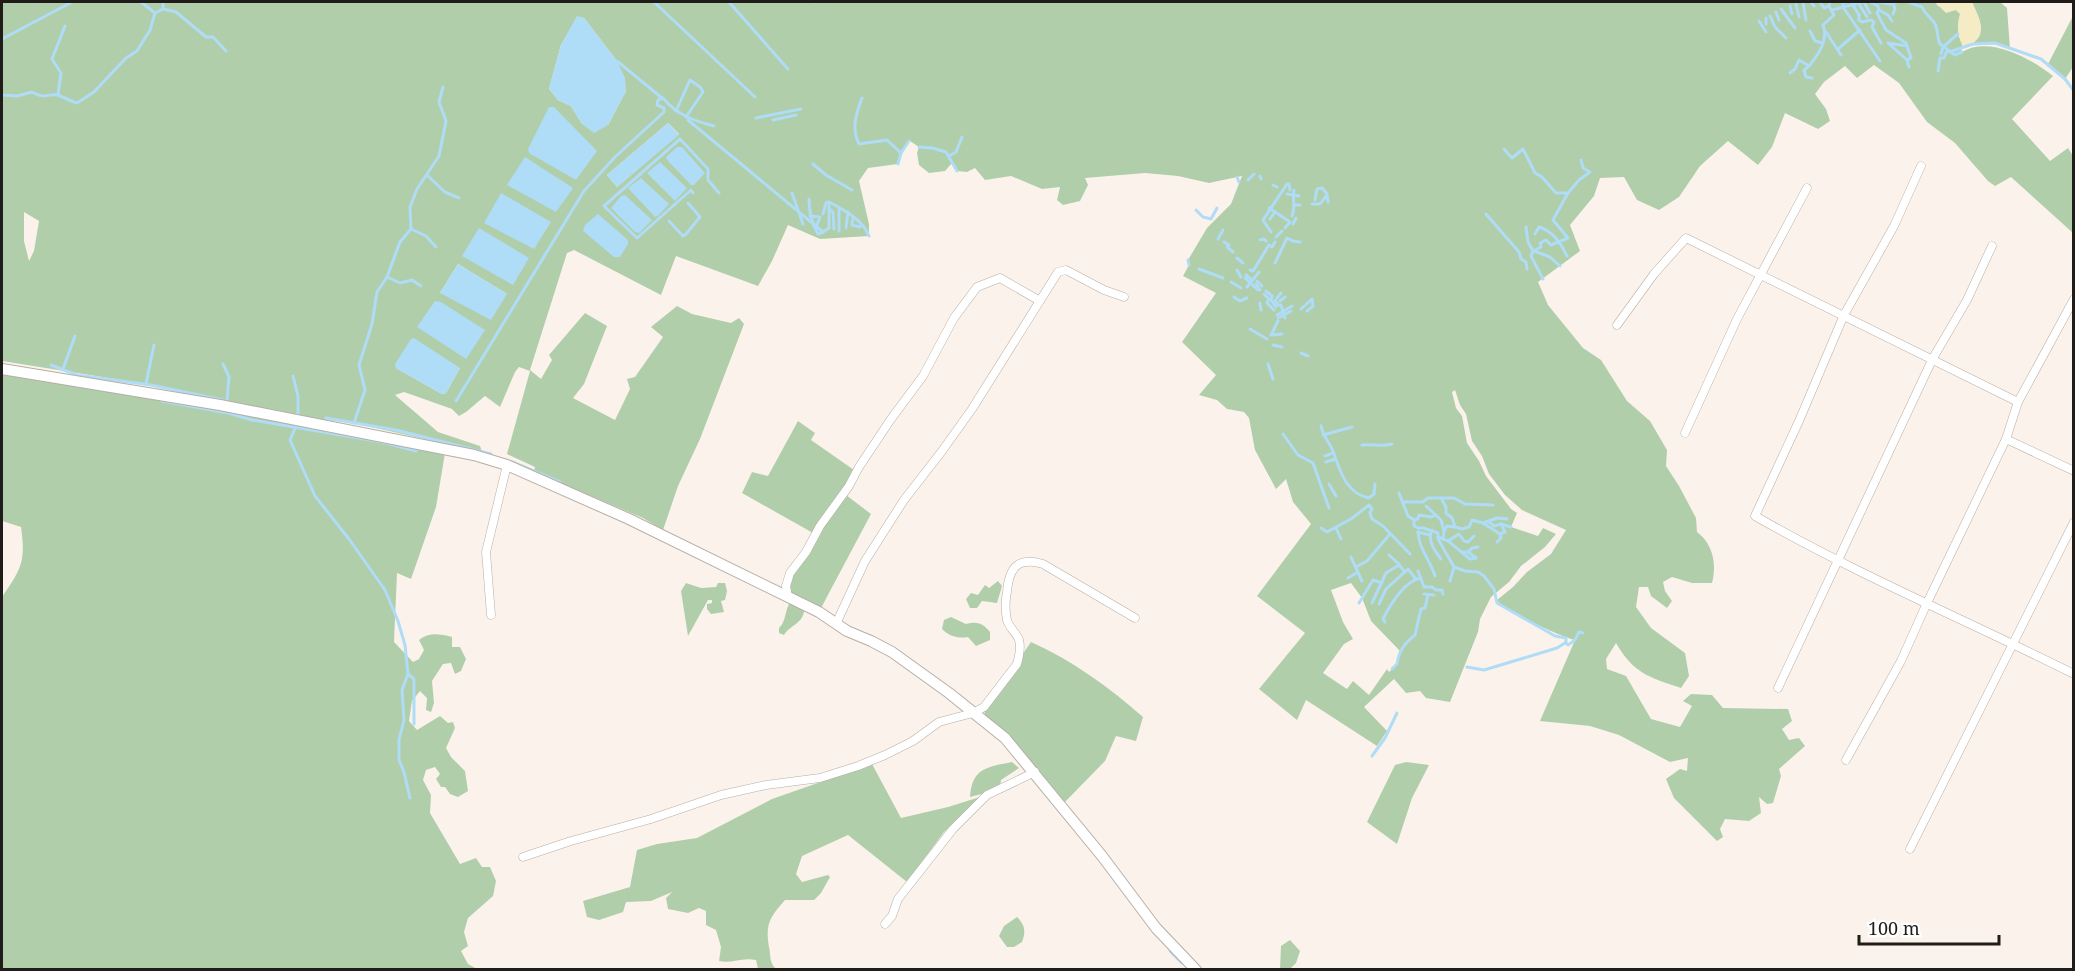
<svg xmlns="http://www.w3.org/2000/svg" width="2075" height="971" font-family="'Noto Serif',serif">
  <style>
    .green { fill: #b1ceab; fill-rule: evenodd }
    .sand { fill: #f5ebc5 }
    .water { fill: #afdcf6 }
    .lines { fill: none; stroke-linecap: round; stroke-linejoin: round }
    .stream { stroke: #afdcf6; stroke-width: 3 }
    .street-casing { stroke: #b6aea7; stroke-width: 9 }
    .secondary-casing { stroke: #b6aea7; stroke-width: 12 }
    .street { stroke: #fff; stroke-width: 8 }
    .secondary { stroke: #fff; stroke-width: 10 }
  </style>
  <rect width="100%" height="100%" fill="#fbf3eb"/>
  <g class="green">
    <path d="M2,2H1935L1938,6L1956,10L1961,14L1958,34L1963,47L1961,49L1962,52C1989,35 2032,59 2053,76L2012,119L2050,161L2068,148L2073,156V233L2011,177L1995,186L1988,181L1955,143L1927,122L1899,83L1874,65L1857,78L1845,66L1824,82L1815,94L1826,109L1830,121L1818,129L1785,113L1772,147L1758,165L1728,141L1700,166L1679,197L1659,210L1637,200L1624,177L1600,178L1594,196L1570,225L1580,251L1538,282L1548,305L1583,348L1601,360L1627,401L1650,421L1667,450L1666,466L1679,486L1696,518L1697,532C1713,544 1717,564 1712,583H1692L1672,577L1663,582L1665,591L1672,601L1667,608L1651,596L1648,587H1639L1636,607L1651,628L1685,653L1689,676L1681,688C1649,677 1634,674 1616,643L1606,659L1607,669L1626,676L1651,719L1680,727L1692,706L1683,701L1691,694L1712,695L1723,708L1788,709L1792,721L1782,729L1789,740L1799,738L1805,746L1779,769L1781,776L1773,803L1767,804L1759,797L1761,813L1749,821L1725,819L1720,829L1723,837L1717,841L1674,798L1666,779L1680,769L1687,771L1688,758L1670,762L1619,735L1590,726L1540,721L1575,640C1560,636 1502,610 1497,600L1513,587L1527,572L1551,554L1566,530L1522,510L1505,495L1489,474L1482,456L1472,441L1466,414L1460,405L1455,390L1452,392L1456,408L1462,416L1467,443L1479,461L1486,476L1511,509L1517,513L1511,527L1538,536L1543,528L1556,534L1545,547L1521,566L1509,582L1491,597L1480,619L1478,632L1450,702L1426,698L1420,691L1406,693L1394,679L1364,707L1387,731L1377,746L1306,700L1297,720L1259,689L1305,633L1257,596L1311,524L1293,502L1286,479L1276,489L1255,450L1249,418L1244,412L1227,409L1217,400L1199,395L1216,375L1182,342L1216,293L1183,276L1189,265L1188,260L1207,228L1231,204L1242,176L1209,183L1178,176L1145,173L1085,178L1088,185L1080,201L1063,205L1057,200L1060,187L1042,189L1011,176L985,180L975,168L967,172L957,171L952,163L945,171L929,173L919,165L917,153L919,147L910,141L901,153L898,164L868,168L859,181L869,224V236L820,239L788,225L772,261L758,286L676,256L661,295L574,250L567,253L530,370L541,379L552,360L549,355L585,313L607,326L584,384L573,398L615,420L630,389L627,379L635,377L663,337L651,327L677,306L692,314L731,323L739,318L744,324L700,439L678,486L663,530L643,518L534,472L535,467L507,454L530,371L519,367L515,372L500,407L485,396L466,412L459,416L452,409L404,392L395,395L438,432L480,446L482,452L354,423L316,419L146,384L2,361ZM577,17L584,18L617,61L626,91L608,125L582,124L571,106L558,100L549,89L561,45ZM668,123L679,134L617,187L607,175ZM24,212L39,221L34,251L29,261L24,241ZM458,264L507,294L440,293ZM396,368H460L446,393L442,394ZM1351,583L1362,598L1371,621L1400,651L1397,664L1389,672L1387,669L1369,695L1353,681L1347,689L1323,673L1344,644L1353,639L1343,622L1331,590Z"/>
    <path d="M1972,2H2000L2007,8L2010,49L1995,43L1973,44C1987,28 1979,19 1972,2Z"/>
    <path d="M2073,16V67L2065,79L2047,66Z"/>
    <path d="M2,372L181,401L445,453L436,507L411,579L397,573L394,642L413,662L419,659L424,650L419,640C429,632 439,634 452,637V647H460L466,659L461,671L455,674L451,663L443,664L432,681L434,703L431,712L426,710L427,698L420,691L412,701L409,721L417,730L440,716L448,723L453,722L455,728L446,748L451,757L465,771L468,791L458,797L450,794L445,787H441L436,779L440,774L435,767L426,770L423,780L431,795L430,813L460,864L476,858L482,867H490L496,881L493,896L468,918L464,932L468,946L461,951L468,964L477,969H2V597C21,569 26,562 21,527L2,521Z"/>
    <path d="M798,421L815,433L811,440L854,470L848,485L813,533L742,493L752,472L768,476Z"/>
    <path d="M846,495L871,514L821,608L791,595C783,574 832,513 846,495Z"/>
    <path d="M998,581L1002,586L997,603L982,601L977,608H970L966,599L971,593L978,595L985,585L989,588Z"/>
    <path d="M686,583L701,588L716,587L718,583H725L727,591L725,600L721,601L724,612L711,614L707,609V604L712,603V600H708L688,636L681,591Z"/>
    <path d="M790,602L804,610C804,623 790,625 784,635L779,633V628C786,622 785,610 790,602Z"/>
    <path d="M951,617L966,624C977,621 983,623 990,632V640L976,646L968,637C958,639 949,636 942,629L944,620Z"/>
    <path d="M1031,642C1072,660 1110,688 1143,717L1136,741L1116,736L1105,761L1065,802L1032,763L985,715L984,710Z"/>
    <path d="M1012,762L1019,768L1001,780L1000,786L985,793L970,797C972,768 987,767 1012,762Z"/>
    <path d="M1406,762L1429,765L1412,798L1397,844L1367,822L1395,765Z"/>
    <path d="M872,764L901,818L948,807L983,796L944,832L907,882L848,835L802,856L796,874L802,882L828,875L830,877L821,893L814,900H785C770,917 765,924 769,947C771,957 769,962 776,969H758L756,960C741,957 732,964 719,961L721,947L716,930L706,925V911L699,908L688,913L668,909L666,898L672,892L651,901L626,902L623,912L599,920L587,917L583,901L630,887L637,850L657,844L697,838L772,799Z"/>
    <path d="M1017,917C1025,925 1026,931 1022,942L1014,947H1007L999,936L1004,926Z"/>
    <path d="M1290,940L1300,951L1296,963L1290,969H1280L1281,946Z"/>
  </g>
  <path class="sand" d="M1935,2H1972C1980,21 1991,39 1963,47C1958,34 1956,27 1960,14L1956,10L1946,13Z"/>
  <g class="water">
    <path d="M577,16L584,18L617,61L625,78L626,91L608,125L594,133L582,124L571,106L558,100L549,89L561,45Z"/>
    <path d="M549,107H554L597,151L576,180L529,153L528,149Z"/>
    <path d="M668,123L679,135L617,187L607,175Z"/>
    <path d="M677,147H682L705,173L694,185H691L668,161L666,157Z"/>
    <path d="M525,157L573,188L556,212L507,185Z"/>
    <path d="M660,162L687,188L675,201L647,173Z"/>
    <path d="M641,178L669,204L658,216L655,217L628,188Z"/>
    <path d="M501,193L551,222L534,249L484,223Z"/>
    <path d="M625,195L652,220L639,233L635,232L611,208L621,196Z"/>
    <path d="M598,214L628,240V244L620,257H614L583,231L585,225Z"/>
    <path d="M479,228L529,258L513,285L462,256Z"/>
    <path d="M458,264L507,294L491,320L440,293Z"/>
    <path d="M435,301L441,302L485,330L466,359L417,327Z"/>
    <path d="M414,338L460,368L446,393L442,394L396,368L395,364L411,339Z"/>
  </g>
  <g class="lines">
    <g class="stream">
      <path d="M141,2L155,13"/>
      <path d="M654,2L755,97"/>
      <path d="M729,2L788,69"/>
      <path d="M815,2H816"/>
      <path d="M1803,2L1806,20"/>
      <path d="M1811,2L1814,6"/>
      <path d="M1820,2L1824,8L1829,6"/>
      <path d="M1848,2L1843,3V7L1880,61"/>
      <path d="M1851,2L1859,15"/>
      <path d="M1864,2L1870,13"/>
      <path d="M1870,2L1878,6L1879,10L1877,13L1886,30L1906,43L1911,58L1907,60L1909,67"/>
      <path d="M1878,2L1890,4L1897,2"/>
      <path d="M1908,2L1922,7C1926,17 1931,16 1935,24C1938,30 1937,38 1940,44L1955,55L1962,52"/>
      <path d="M1893,3L1895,9L1893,14"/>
      <path d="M1796,4L1799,17"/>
      <path d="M1859,4L1867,17"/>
      <path d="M1790,6L1792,14"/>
      <path d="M163,9L176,12L206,37H213L226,51"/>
      <path d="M1781,9L1795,28"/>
      <path d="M1832,10L1863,2"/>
      <path d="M1879,10L1888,15L1892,21"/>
      <path d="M1776,12L1779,20"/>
      <path d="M1859,14V20L1862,22L1871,20L1874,22L1872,27L1881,43"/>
      <path d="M1770,16L1775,27L1786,38"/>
      <path d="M1766,18V24"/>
      <path d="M1759,21L1766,32"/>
      <path d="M1810,31L1815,41L1823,43"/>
      <path d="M1826,32L1841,55"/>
      <path d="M2,39L72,2"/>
      <path d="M1907,46L1888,43L1907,60"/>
      <path d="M1838,49L1860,30"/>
      <path d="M1949,52L1973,44L1995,43L2041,59L2065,79L2074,91"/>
      <path d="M1941,54L1943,47L1958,34"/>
      <path d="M617,61L662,98"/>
      <path d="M1809,66L1804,70L1806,77L1812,78"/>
      <path d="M1938,71L1940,58H1944L1947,51"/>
      <path d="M1790,73L1795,69L1799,60L1809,66C1818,55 1829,40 1823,25L1834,15L1829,6L1830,2"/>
      <path d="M2,95L17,96L32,92C46,100 46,93 58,95C63,97 70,101 77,103L94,92L126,58L137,51L150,30L155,13L163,9V2"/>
      <path d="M58,95L61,73L52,59L65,26"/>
      <path d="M862,98C856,114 851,128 859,144L887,140L901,153"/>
      <path d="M676,111L690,80L700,87L703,92L686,117"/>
      <path d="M756,118L801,109"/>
      <path d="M688,120L823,232L829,228V202"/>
      <path d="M773,120L796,115"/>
      <path d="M919,147L932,148L946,152L957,171"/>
      <path d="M1504,149L1512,158L1523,149L1535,173L1542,177L1556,193H1568L1553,220L1568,238L1551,245L1546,240L1540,243L1541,247L1533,251"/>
      <path d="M949,156L956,152L962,137"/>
      <path d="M813,164L826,175L852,190"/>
      <path d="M898,164L901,153L909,141"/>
      <path d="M428,176L445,192L459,198"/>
      <path d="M1260,176L1261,179"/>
      <path d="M1237,177L1239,182"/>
      <path d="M1248,180L1254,174"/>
      <path d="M1289,184L1290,190"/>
      <path d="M1273,185L1277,187"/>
      <path d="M693,193L691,190L637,238L604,206L680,139L708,169V180L719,193"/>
      <path d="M792,193L803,224"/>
      <path d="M1568,193L1579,180L1590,172L1583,168L1581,160"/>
      <path d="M1287,194L1299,196"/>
      <path d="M809,199C809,212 811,222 818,234L823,232"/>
      <path d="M1315,200L1317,189L1322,188L1327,194L1328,202"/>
      <path d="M1312,204H1320L1327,195"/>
      <path d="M1294,205H1300"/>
      <path d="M1269,208L1290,222L1285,228"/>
      <path d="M829,209L833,212L834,229"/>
      <path d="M839,209V231"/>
      <path d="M1196,210L1203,217L1211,219L1217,208"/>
      <path d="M823,214L826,203L829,202C844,210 862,219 869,236"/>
      <path d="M1486,214L1519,252L1521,259L1526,262L1527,269"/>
      <path d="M810,216L820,217L817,225H814"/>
      <path d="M1292,216C1296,207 1292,199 1294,190"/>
      <path d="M853,217L852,225L860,227L861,224"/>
      <path d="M1270,219L1275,212"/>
      <path d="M669,221L683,236L686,234L700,217L688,203"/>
      <path d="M1293,224L1296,218"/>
      <path d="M1526,227L1528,242L1533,251L1531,256L1543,279"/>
      <path d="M846,228L848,212"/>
      <path d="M411,229L426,236L436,247"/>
      <path d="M1271,232L1263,220L1287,184"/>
      <path d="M1535,234L1539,227C1553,231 1561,243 1567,256"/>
      <path d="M1276,237L1282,231"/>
      <path d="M1218,239L1223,230"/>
      <path d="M1260,240L1264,239L1266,241"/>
      <path d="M1224,242L1229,245L1227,247L1233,252"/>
      <path d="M1534,251L1550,257L1560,266"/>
      <path d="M1237,258L1243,263"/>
      <path d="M1188,260L1189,265"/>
      <path d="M1275,263L1287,238L1293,241L1300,242"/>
      <path d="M1199,269L1223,278"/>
      <path d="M1237,270L1241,277"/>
      <path d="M1250,270L1253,271L1269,245L1272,247L1275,242"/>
      <path d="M1246,275L1252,280"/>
      <path d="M387,277L400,283L412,280L421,286"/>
      <path d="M1245,278L1258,290"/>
      <path d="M1257,281L1262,286"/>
      <path d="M1231,282L1241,288"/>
      <path d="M1256,284L1260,290"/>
      <path d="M1247,287L1259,272"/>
      <path d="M1266,291L1272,296L1271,300L1276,307"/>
      <path d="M1264,294L1269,299L1267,303L1274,310"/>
      <path d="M1234,297L1240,301L1247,298"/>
      <path d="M1277,298L1281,293"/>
      <path d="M1275,300L1278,305H1281L1285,318"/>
      <path d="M1280,301L1285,297"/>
      <path d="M1260,303L1261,310"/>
      <path d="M1301,309L1312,299L1313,306L1307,311"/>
      <path d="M1277,315L1292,306"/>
      <path d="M1278,318L1291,311"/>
      <path d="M1278,321L1271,335L1282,334"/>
      <path d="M1250,329L1267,339"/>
      <path d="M1273,345L1282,347"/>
      <path d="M1301,353L1308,356"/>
      <path d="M223,364L229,377L227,401"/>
      <path d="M1268,364L1273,379"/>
      <path d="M51,365L77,375L151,385L223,400"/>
      <path d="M63,369L75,336"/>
      <path d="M293,376L298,396V415"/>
      <path d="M146,384L154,345"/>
      <path d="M162,401L228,413L252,420L382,442L416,451"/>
      <path d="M456,401L584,191L615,157L664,112V108L657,105L658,100L663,98C677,115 694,121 714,126"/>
      <path d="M326,418L396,430L491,454"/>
      <path d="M354,423L365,390L359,365L372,324L377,292L387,277L400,242L411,229L410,207L417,189L439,156L446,121L439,102L443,87"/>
      <path d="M296,426L290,440L315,496L349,539L385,590L398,621L405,645L408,674L402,690L404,720L399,740V760L404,772L410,798"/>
      <path d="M1321,426C1323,436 1329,442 1333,451C1340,470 1345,493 1369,498L1374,494L1375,484"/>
      <path d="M1283,434L1298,455L1313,463L1329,508"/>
      <path d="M1323,435L1352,427"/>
      <path d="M1362,445C1373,444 1382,447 1392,444"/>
      <path d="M1325,456L1333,453"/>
      <path d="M512,462L560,482"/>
      <path d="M1326,462L1335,459"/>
      <path d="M1329,484L1336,496"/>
      <path d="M1399,493L1408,516L1414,520V526L1418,528H1423L1438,533V539L1454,567L1465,571L1478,572L1484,576L1494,589L1497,603L1555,636L1566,638V643L1568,645L1575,640L1579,632L1583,633"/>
      <path d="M1441,498L1446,507V513L1452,518L1455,527L1462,529L1469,527L1472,520L1483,523L1497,518L1507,519"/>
      <path d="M1403,502H1423L1428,498H1454L1465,504L1493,505"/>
      <path d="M1426,506L1441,520L1444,531"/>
      <path d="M1414,520L1418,519L1419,515L1431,517L1436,515"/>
      <path d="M1488,521L1494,526L1501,524L1511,527"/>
      <path d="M1483,523L1500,534L1501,538L1497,542"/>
      <path d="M1321,528L1327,532L1351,519L1369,505L1372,509L1370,513L1372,519L1383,526L1410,554"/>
      <path d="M1336,528L1341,539"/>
      <path d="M1432,530C1427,541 1435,551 1441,559"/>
      <path d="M1418,532C1419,549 1430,560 1435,576"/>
      <path d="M1418,532L1430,535"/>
      <path d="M1500,534L1505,532L1501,524"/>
      <path d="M1438,537L1448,541L1470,559L1476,558"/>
      <path d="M1443,539L1444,531L1447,526L1455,527"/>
      <path d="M1448,541L1459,534L1464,541L1468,542L1474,536"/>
      <path d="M1469,551L1472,548L1478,547"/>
      <path d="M1462,552H1468L1476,558"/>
      <path d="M1389,555L1399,564"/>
      <path d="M1351,557L1362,581"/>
      <path d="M1356,567L1367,561L1390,534"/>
      <path d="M1418,571L1424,587H1432L1436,590H1442L1443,594"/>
      <path d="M1348,578L1358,572"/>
      <path d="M1450,581L1454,567"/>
      <path d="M1424,594L1434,595"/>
      <path d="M1359,603L1373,580L1382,583"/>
      <path d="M1372,603L1386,573L1399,565L1405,572"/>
      <path d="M1379,604L1386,589L1408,569L1415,578"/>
      <path d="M1385,622L1383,619C1390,605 1405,580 1421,578"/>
      <path d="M1467,667L1484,670L1557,648L1565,643"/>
      <path d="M1392,669L1397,664C1399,650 1405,643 1415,635L1421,609L1425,608L1428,595"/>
      <path d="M408,674L414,679V724"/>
      <path d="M1372,756L1385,738L1397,713"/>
      <path d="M1170,951L1182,963"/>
    </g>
    <defs>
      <g id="street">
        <path d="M1921,166L1894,226L1844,315L1799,421L1755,516C1858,575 1968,621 2074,674"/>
        <path d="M1617,325L1654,274L1686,238L2018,402"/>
        <path d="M1685,433L1737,319L1807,188"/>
        <path d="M2006,439L2074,471"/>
        <path d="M788,597L786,586L790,573L806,552L820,526L849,486L859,467L891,419L923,376L954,318L977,287L1000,278L1040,301"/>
        <path d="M491,615L486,552L507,465"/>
        <path d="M836,624L865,561L904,500L942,451L972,409L1058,272L1066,270L1104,290L1124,297"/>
        <path d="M1778,688L1933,358L1967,300L1992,246"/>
        <path d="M1846,760L1901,661L1927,603L2006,439L2018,402L2074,299"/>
        <path d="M1910,849L2074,522"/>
        <path d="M523,857L571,841L651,819L721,795L766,785L820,778L858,766L885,755L913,741L939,722L973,713L984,707L1017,664C1019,657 1021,647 1019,640C1017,633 1009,628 1007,620C1005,610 1005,601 1007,592C1009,567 1018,557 1043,564L1135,618"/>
        <path d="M885,924L892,916L898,899L953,829L987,795L1035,772"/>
      </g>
      <path id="secondary" d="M2,369L220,405L474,455L507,465L629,519L819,612L847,631L871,641L892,652L949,693L1005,738L1102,856L1156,928L1196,970"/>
    </defs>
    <use href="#street" class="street-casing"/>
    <use href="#secondary" class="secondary-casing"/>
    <use href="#street" class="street"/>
    <use href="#secondary" class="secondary"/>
  </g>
  <rect width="2075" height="971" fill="none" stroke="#1f1c19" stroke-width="6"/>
  <path d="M1859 935v9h140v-9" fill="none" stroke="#1f1c19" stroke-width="3"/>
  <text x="1868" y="935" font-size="18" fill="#1f1c19" stroke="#ffffff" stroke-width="4.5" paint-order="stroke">100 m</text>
</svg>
